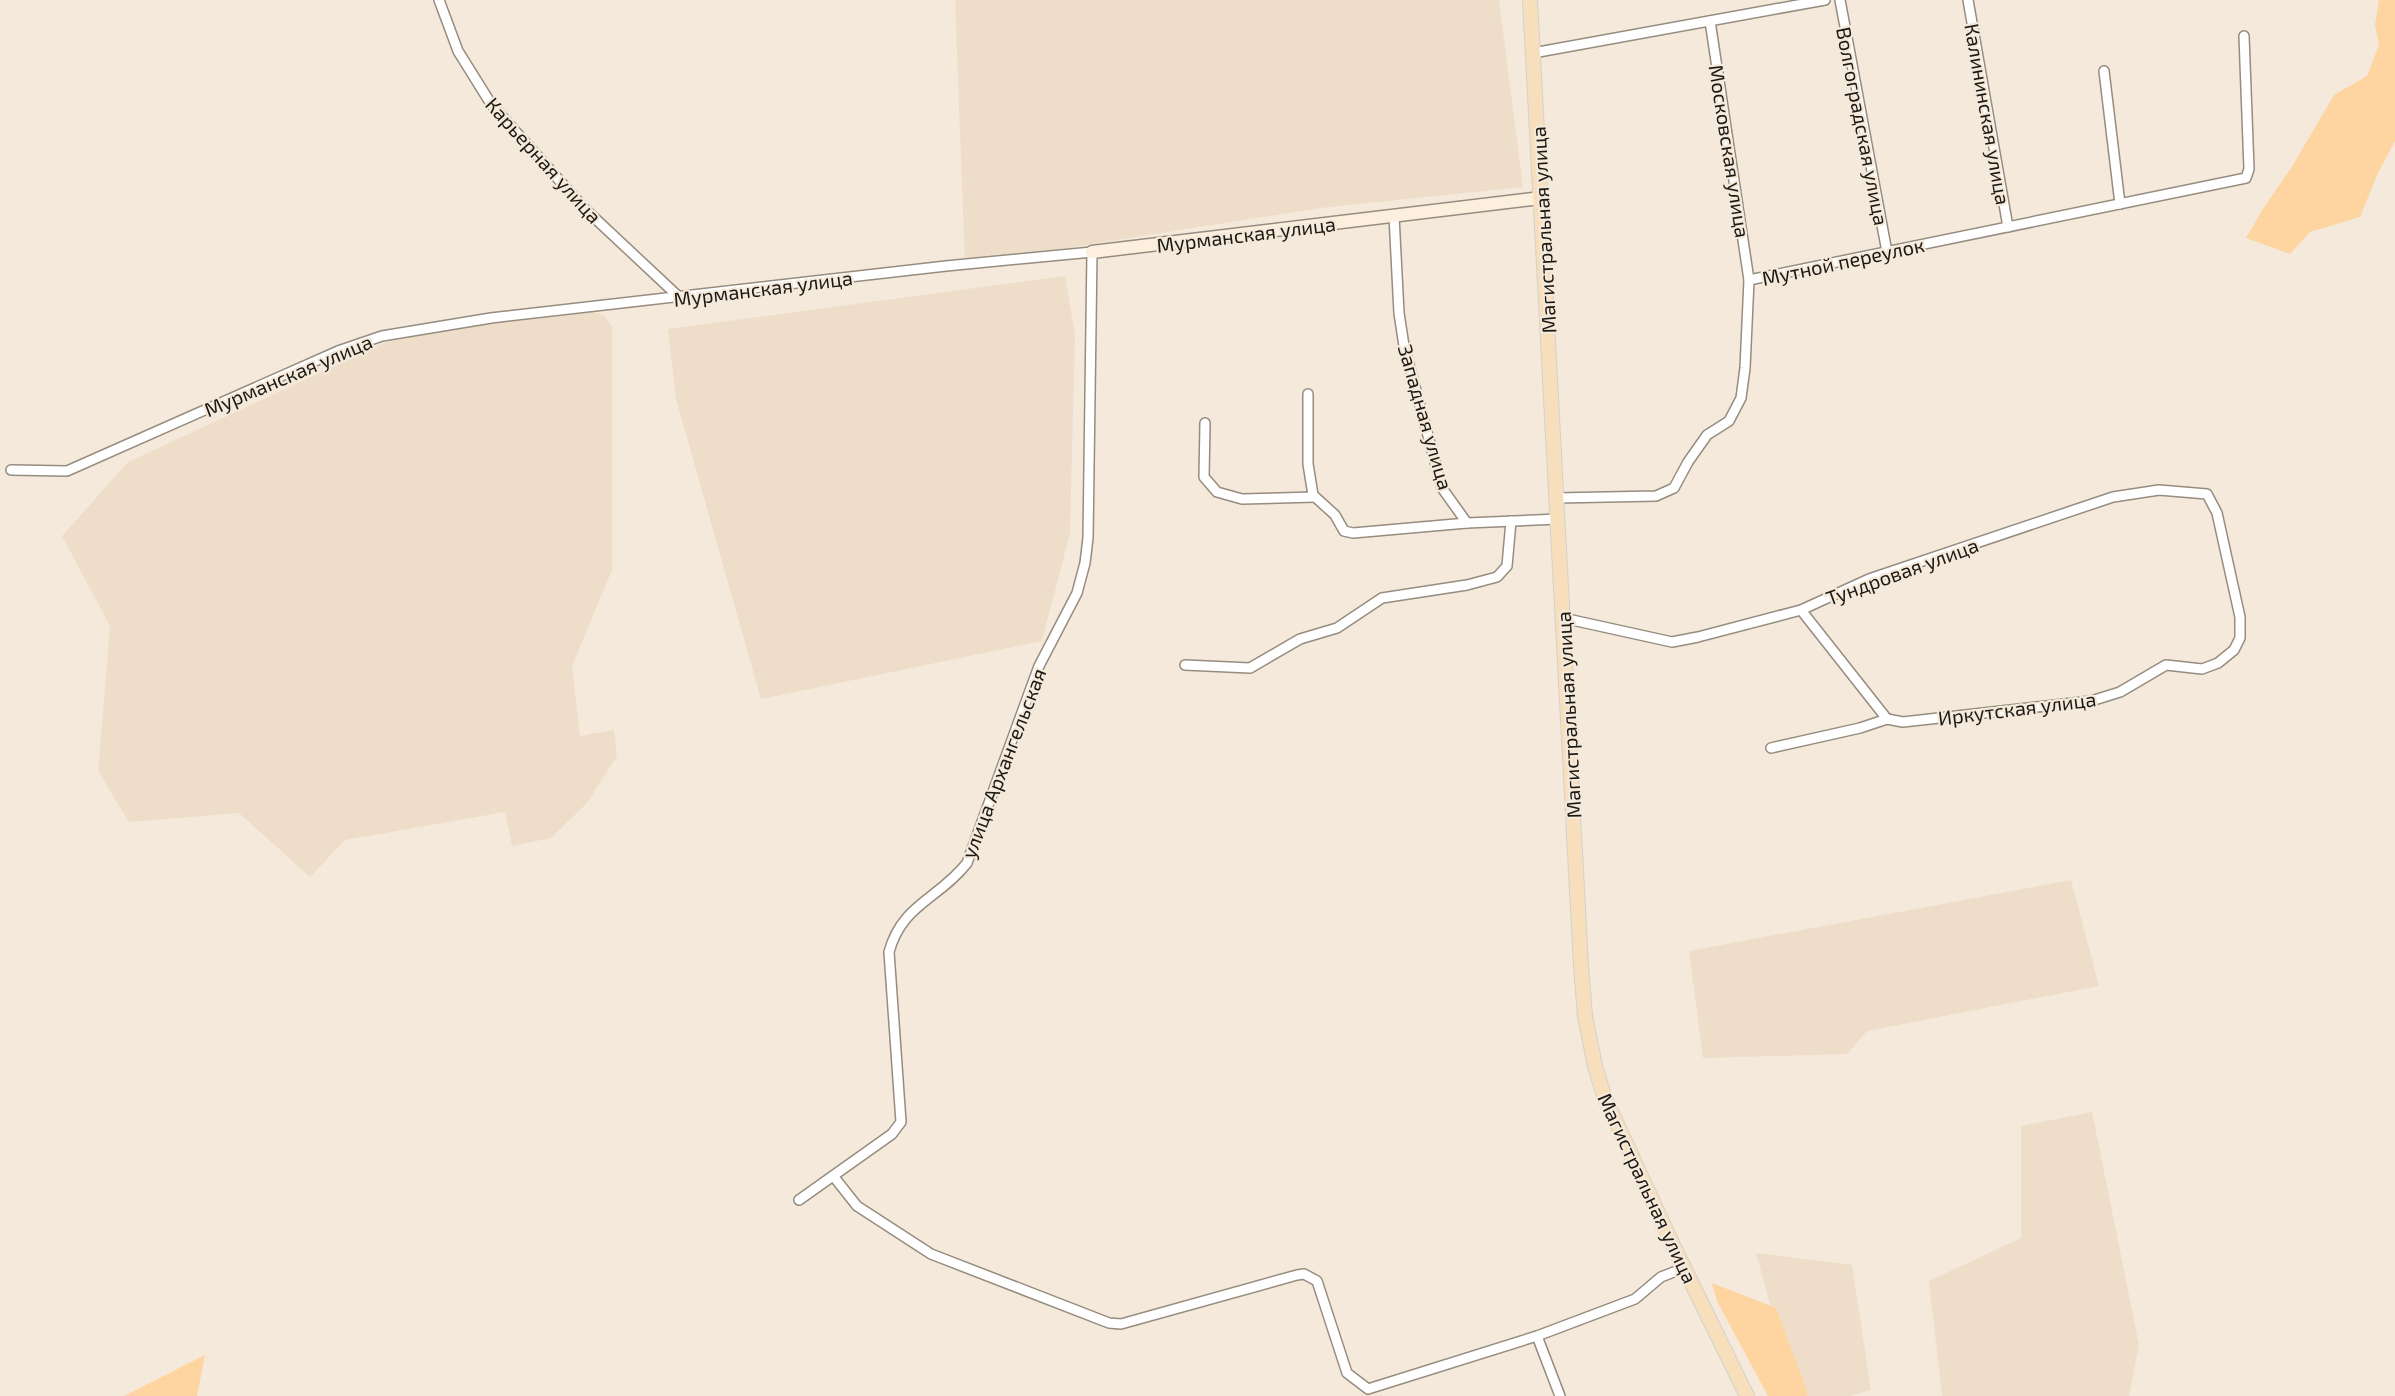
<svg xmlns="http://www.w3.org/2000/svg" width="2395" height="1396" font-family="'Exo 2',sans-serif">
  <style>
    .built { fill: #eedec9 }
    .green { fill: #fed5a0 }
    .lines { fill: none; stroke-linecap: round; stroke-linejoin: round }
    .street-casing { stroke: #968c7f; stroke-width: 12 }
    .secondary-casing { stroke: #968c7f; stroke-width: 15 }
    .primary-casing { stroke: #d2d1d0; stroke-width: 16 }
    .street { stroke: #fff; stroke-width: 9 }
    .secondary { stroke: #fcefdd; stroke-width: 12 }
    .primary { stroke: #f8dfbc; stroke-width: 14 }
    .labels { text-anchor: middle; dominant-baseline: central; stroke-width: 4.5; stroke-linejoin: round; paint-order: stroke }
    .street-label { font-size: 20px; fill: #1c1813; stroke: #f4e9da }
  </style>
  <rect width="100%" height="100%" fill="#f4e9da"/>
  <g class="built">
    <path d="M955,0H1499L1523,187L1320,208L965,264Z"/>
    <path d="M1065,276L1075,335L1070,533L1042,641L761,699L676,399L668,329Z"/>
    <path d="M594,312L604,315L612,327V570L572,666L580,736L614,730L617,756L587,803L551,838L512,846L505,812L345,840L310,877L239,813L129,822L98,771L110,626L62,536L128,462L384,343L424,332L501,321Z"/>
    <path d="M2071,880L2099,986L1867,1031L1847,1054L1703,1058L1689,951Z"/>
    <path d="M2092,1112L2139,1345L2129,1396H1942L1929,1281L2021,1238V1126Z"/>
    <path d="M1756,1253L1852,1265L1871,1390L1850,1396H1795Z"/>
  </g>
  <g class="green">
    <path d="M2379,0H2395V141L2377,175L2360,217L2310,232L2290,254L2246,238L2261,212L2293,165L2334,95L2367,76L2379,45L2375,25Z"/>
    <path d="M1712,1283L1776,1308L1807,1391V1396H1768L1717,1301Z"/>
    <path d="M205,1355L197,1396H124Z"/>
  </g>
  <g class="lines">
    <defs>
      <g id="street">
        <path d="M439,0L458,51L491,104L585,209L680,298"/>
        <path d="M1840,0L1887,252"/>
        <path d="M1968,0L2008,227"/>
        <path d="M1533,53L1825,0"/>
        <path d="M2104,71L2120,204"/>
        <path d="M1394,216L1399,313L1404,346L1442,488L1467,523L1558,519"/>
        <path d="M1749,280L2246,178L2249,169L2244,36"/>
        <path d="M1308,394V464L1313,495L1335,515L1344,531L1353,533L1467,523"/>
        <path d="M1205,423L1204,477L1217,492L1242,499L1315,497"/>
        <path d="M11,470L67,471L338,351L382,336L491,318L946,266L1092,252L1088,538L1085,563L1077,593L1039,666L967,863C939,899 902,904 889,952L901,1122L892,1134L799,1200"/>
        <path d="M1557,498L1656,496L1674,488L1688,462L1707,435L1729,421L1741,398L1745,368L1749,280L1710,21"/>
        <path d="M1801,610L1887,719"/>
        <path d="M1563,618L1672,642L1698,637L1801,610L1869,579L2113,497L2159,490L2207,494L2217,513L2240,617V638L2234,650L2218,663L2202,669L2166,665L2120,692L2091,701L1903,722L1887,719L1860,728L1771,748"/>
        <path d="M1185,665L1250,668L1300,639L1337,628L1382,598L1467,585L1497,577L1507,566L1511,521"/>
        <path d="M834,1177L857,1206L931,1254L1109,1323L1121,1324L1297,1275L1304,1274L1317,1281L1347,1373L1368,1389L1537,1336L1635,1299L1661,1277L1684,1268"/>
        <path d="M1537,1336L1560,1396"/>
      </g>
      <path id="secondary" d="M1092,252L1541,198"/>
      <path id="primary" d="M1530,0L1581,966L1585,1016L1595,1066L1604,1096L1672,1243L1747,1396"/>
    </defs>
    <use href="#street" class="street-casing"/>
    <use href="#secondary" class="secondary-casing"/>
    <use href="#primary" class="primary-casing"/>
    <use href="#street" class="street"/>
    <use href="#secondary" class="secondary"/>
    <use href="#primary" class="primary"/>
  </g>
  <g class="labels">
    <g class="street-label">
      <text transform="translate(1988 114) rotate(80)">Калининская улица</text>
      <text transform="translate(1863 126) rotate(79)">Волгоградская улица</text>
      <text transform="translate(1730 151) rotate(81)">Московская улица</text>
      <text transform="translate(544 160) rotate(48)">Карьерная улица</text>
      <text transform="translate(1543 230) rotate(-93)">Магистральная улица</text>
      <text transform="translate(1246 234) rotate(-7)">Мурманская улица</text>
      <text transform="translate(1843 261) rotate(-12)">Мутной переулок</text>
      <text transform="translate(763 288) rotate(-7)">Мурманская улица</text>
      <text transform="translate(288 375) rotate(-23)">Мурманская улица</text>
      <text transform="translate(1426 417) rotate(74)">Западная улица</text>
      <text transform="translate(1902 571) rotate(-20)">Тундровая улица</text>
      <text transform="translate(2017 708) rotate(-7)">Иркутская улица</text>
      <text transform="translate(1568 715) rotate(-93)">Магистральная улица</text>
      <text transform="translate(1003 763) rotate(-69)">улица Архангельская</text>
      <text transform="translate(1648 1188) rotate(65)">Магистральная улица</text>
    </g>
  </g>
</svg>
